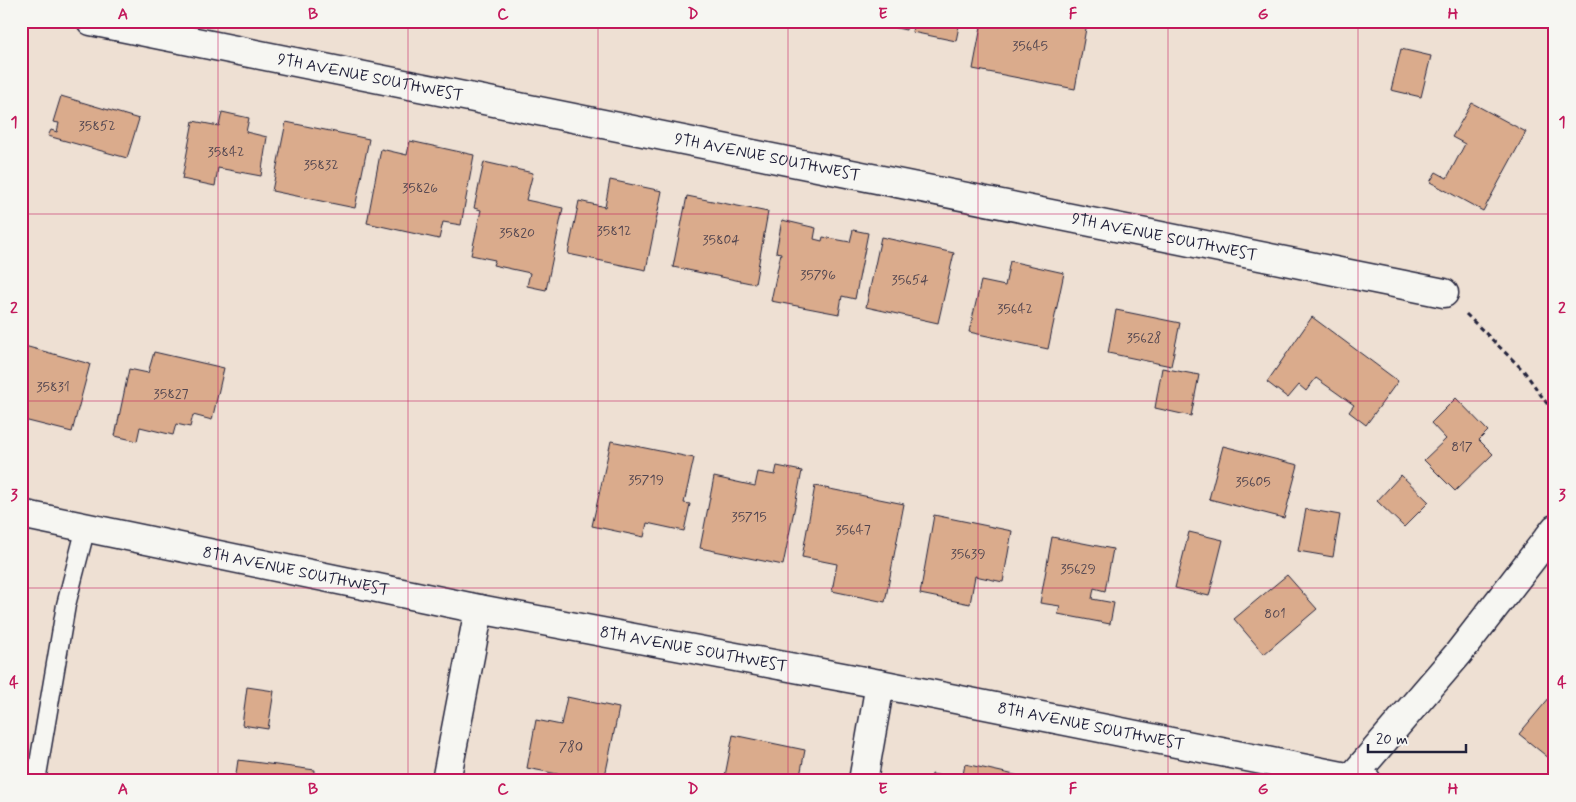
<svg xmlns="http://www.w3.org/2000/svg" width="1576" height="802" font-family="Mynerve,sans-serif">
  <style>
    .building { fill: #daab8c; stroke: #22223b }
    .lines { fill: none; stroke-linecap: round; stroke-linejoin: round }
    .service-casing { stroke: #22223b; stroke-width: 21 }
    .minor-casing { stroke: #22223b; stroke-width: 31 }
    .secondary-casing { stroke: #22223b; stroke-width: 31 }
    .path { stroke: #22223b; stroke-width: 3; stroke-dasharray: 5 4; stroke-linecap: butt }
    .service { stroke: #f6f6f2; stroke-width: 18 }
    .minor { stroke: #f6f6f2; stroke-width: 28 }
    .secondary { stroke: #f6f6f2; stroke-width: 28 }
    .grid { fill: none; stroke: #c2185b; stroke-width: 1; stroke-opacity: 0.55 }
    .labels { text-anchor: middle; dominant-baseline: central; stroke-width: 4; stroke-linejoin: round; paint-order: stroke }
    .number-label { font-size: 14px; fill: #50444f }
    .street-label { font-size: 16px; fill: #22223b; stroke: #f6f6f2 }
    .neatline { fill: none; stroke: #c2185b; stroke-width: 2 }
    .grid-label { font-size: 16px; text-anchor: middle; font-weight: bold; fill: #c2185b }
  </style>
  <rect width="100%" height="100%" fill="#eee0d3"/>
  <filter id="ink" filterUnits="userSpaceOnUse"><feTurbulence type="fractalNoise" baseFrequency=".02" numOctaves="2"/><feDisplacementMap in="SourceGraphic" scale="10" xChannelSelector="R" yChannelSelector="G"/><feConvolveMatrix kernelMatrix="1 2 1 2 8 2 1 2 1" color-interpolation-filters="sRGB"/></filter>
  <g filter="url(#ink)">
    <g class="building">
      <path d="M864,21H908L906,30Z"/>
      <path d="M914,21H960L956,41L912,32Z"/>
      <path d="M982,21L1087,23L1075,89L973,69Z"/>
      <path d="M1401,49L1431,56L1421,97L1391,90Z"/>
      <path d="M61,96L139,119L127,158L48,136L51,130L57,132L59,123L53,122Z"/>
      <path d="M1472,103L1526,132L1483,211L1430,182L1436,172L1447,178L1465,144L1452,137Z"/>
      <path d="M222,112L249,118L246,132L267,137L261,176L218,168L215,186L182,179L193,121L219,126Z"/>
      <path d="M286,122L369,139L355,208L272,191Z"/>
      <path d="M410,141L474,155L461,225L443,222L439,239L367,223L381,149L407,155Z"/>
      <path d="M484,162L533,173L526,200L563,208L546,290L527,286L530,273L493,265L495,260L471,255L481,210L474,208Z"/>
      <path d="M610,180L662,191L646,270L568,254L579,201L605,207Z"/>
      <path d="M687,196L768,212L755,284L673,267Z"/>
      <path d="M782,220L816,228L814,239L822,241L823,237L850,242L853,230L868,233L855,299L842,296L839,314L771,301L781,253L776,252Z"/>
      <path d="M881,237L954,253L938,323L866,307Z"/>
      <path d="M1010,261L1064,273L1048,349L969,332L981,281L1005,286Z"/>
      <path d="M1116,310L1180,323L1171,366L1108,353Z"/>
      <path d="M1312,317L1398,381L1366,425L1349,412L1354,405L1316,378L1306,391L1299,385L1288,398L1267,382Z"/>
      <path d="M21,345L90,364L72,432L24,420L26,411L21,410Z"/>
      <path d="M154,352L224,368L212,420L193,415L190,427L176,424L173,435L140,427L137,441L115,436L129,369L148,373Z"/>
      <path d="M1162,368L1199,375L1191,416L1155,408Z"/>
      <path d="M1456,398L1488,431L1479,440L1493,454L1455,491L1424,460L1446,439L1431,423Z"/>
      <path d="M611,441L694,458L684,503L690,504L684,531L647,523L644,537L592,526Z"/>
      <path d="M1223,446L1298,465L1284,518L1209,499Z"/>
      <path d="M777,466L802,471L783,565L700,548L714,477L755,486L758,472L775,475Z"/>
      <path d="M1401,475L1429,502L1404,527L1377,501Z"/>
      <path d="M815,486L904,504L885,602L832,591L837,564L802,557Z"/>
      <path d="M1306,509L1340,515L1333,557L1298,551Z"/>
      <path d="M934,515L1012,531L1003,582L975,576L970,604L920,594Z"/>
      <path d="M1189,532L1223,540L1209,596L1175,588Z"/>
      <path d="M1052,537L1113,549L1105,591L1094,588L1092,599L1114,603L1110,624L1058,614L1060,606L1040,603Z"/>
      <path d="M1287,575L1317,609L1264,654L1234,619Z"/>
      <path d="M247,687L274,691L268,729L242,725Z"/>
      <path d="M1555,691V763L1519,734Z"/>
      <path d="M567,697L619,708L604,781H593L527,768L536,720L561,725Z"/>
      <path d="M733,735L805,750L799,781H724Z"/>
      <path d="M238,760L315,770L314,781H235Z"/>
      <path d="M965,764L1024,777V781H931L932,774L962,780Z"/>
    </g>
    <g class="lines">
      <defs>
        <path id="service" d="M36,781L66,605L86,527"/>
        <g id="minor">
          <path id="s1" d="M91,21L1444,293"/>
          <path id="s2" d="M21,514L479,609L880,684L1367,781"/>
          <path d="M446,781L479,609"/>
          <path d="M863,781L880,684"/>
        </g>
        <path id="secondary" d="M1349,781L1458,654L1555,529"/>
      </defs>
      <use href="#service" class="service-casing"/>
      <use href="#minor" class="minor-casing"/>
      <use href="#secondary" class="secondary-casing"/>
      <path class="path" d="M1466,314L1524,371L1555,415"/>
      <use href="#service" class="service"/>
      <use href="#minor" class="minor"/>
      <use href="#secondary" class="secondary"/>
    </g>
  </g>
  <path class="grid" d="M218,21V781M408,21V781M598,21V781M788,21V781M978,21V781M1168,21V781M1358,21V781M21,214H1555M21,401H1555M21,588H1555"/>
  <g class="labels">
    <g class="number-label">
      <text x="1030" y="46">35645</text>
      <text x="97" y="126">35852</text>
      <text x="226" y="152">35842</text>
      <text x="321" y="165">35832</text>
      <text x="420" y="188">35826</text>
      <text x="614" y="231">35812</text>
      <text x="517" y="233">35820</text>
      <text x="721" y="240">35804</text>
      <text x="818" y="275">35796</text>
      <text x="910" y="280">35654</text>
      <text x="1015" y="309">35642</text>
      <text x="1144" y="338">35628</text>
      <text x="53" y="387">35831</text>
      <text x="171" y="394">35827</text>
      <text x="1462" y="447">817</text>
      <text x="646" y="480">35719</text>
      <text x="1253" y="482">35605</text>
      <text x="749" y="517">35715</text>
      <text x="853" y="530">35647</text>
      <text x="968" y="554">35639</text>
      <text x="1078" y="569">35629</text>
      <text x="1275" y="614">801</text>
      <text x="571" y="747">780</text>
    </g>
    <g class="street-label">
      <text stroke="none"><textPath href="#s1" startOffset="285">9TH AVENUE SOUTHWEST</textPath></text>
      <text stroke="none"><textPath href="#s1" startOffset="690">9TH AVENUE SOUTHWEST</textPath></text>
      <text stroke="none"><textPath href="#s1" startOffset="1095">9TH AVENUE SOUTHWEST</textPath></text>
      <text stroke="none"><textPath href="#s2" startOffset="281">8TH AVENUE SOUTHWEST</textPath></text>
      <text stroke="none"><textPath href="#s2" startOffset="686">8TH AVENUE SOUTHWEST</textPath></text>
      <text stroke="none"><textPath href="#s2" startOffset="1091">8TH AVENUE SOUTHWEST</textPath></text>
    </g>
  </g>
  <rect width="1576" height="802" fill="none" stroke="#f6f6f2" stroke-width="55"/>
  <path d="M1368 744v8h98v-8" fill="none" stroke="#22223b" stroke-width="2.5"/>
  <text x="1376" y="744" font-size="15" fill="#22223b" stroke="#f6f6f2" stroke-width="4" paint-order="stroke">20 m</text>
  <rect x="28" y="28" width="1520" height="746" class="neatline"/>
  <g class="grid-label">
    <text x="123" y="19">A</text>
    <text x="313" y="19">B</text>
    <text x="503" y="19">C</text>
    <text x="693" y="19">D</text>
    <text x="883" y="19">E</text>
    <text x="1073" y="19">F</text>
    <text x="1263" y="19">G</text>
    <text x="1453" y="19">H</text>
    <text x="14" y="127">1</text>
    <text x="1562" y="127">1</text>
    <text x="14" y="313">2</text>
    <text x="1562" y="313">2</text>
    <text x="14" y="500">3</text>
    <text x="1562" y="500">3</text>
    <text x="14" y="687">4</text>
    <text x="1562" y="687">4</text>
    <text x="123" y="794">A</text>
    <text x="313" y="794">B</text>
    <text x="503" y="794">C</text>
    <text x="693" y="794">D</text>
    <text x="883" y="794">E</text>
    <text x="1073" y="794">F</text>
    <text x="1263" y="794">G</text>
    <text x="1453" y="794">H</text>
  </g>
</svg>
